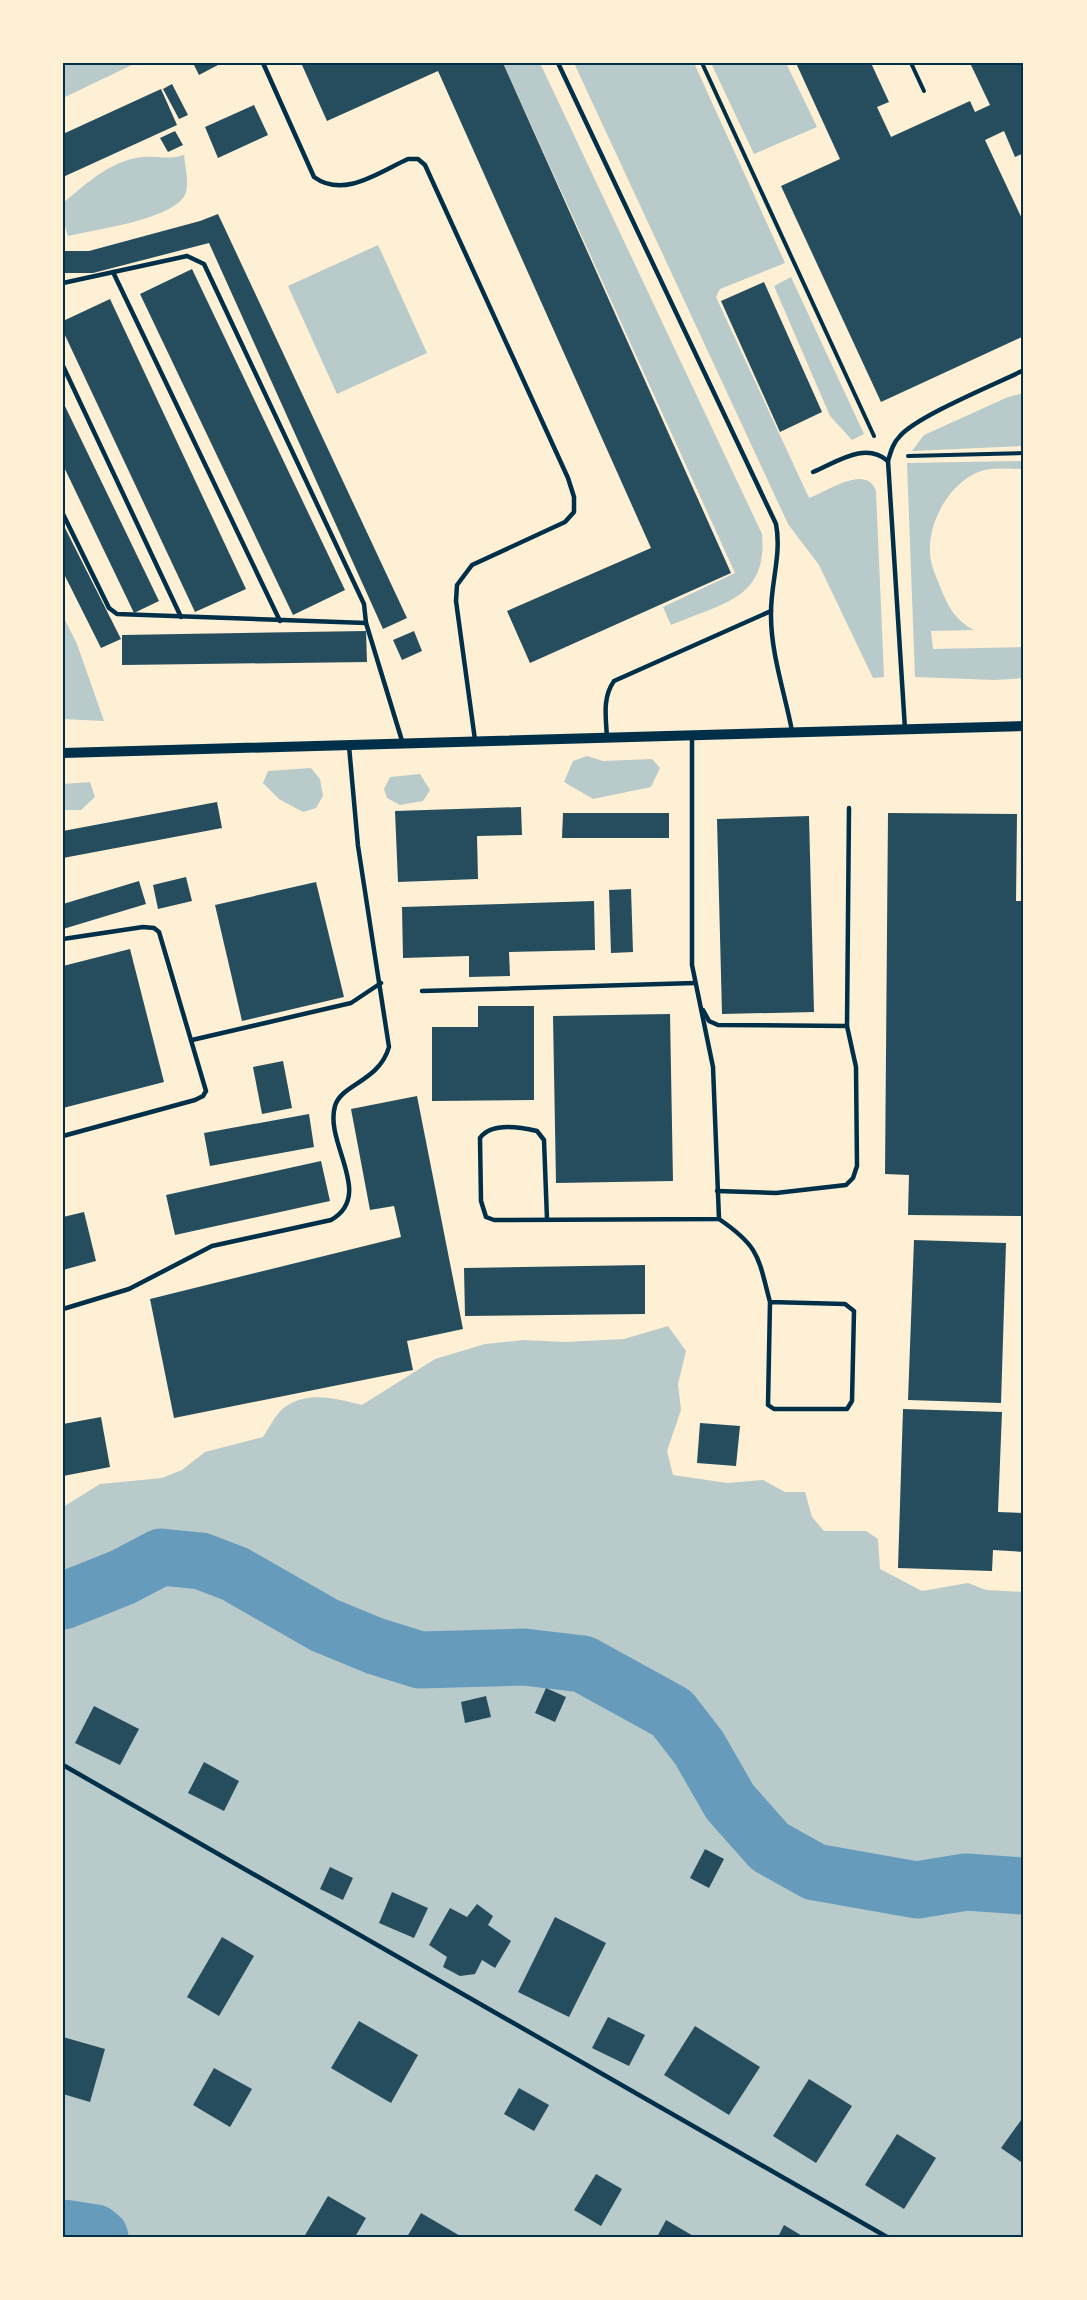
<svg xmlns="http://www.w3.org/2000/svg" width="1087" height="2300" font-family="'Noto Sans',sans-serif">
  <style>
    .green { fill: #b9caca }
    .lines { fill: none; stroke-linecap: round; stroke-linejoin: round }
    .river { stroke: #669bbc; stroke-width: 57 }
    .building { fill: #264d5e }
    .path { stroke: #003049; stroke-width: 4 }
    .service { stroke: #003049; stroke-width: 4.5 }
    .tertiary { stroke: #003049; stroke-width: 10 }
    .neatline { fill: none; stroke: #003049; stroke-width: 2 }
  </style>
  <rect width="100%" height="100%" fill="#fdf0d5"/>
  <g class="green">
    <path d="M63,63H136L63,98Z"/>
    <path d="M503,63H540L762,534C768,600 721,603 671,625L663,607L735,573Z"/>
    <path d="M574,63H694L785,263L720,289L716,297L809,498C827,492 866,463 876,491L884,677L873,678L819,565L788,524Z"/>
    <path d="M711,63H786L817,127L754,154Z"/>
    <path d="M184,155C185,166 189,182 186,192C179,219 92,230 68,236L63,219V203C86,184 111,160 143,157C158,156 170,160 184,155Z"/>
    <path d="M378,245L427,353L337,394L288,286Z"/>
    <path d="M791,277L864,434L852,440L830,416L774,286Z"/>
    <path d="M1024,393V446L912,451L924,435L1008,397Z"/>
    <path d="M1024,461V469C1008,469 989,466 974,474C947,488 928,523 930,554C931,567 937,578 941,589C948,607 956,621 974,630L931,631L933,649L1024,647V678L995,680L915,677L907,463Z"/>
    <path d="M63,616L77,644L104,721L63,719Z"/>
    <path d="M587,756L603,761L652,759L660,768L651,787L593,799L564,782L573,761Z"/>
    <path d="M311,768L320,779L323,796L316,808L303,812L279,799L263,783L268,771Z"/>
    <path d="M420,774L430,790L423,801L400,805L387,798L384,789L390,777Z"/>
    <path d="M90,782L95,797L81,810H63V784Z"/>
    <path d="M668,1326L686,1351L678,1384L681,1410L667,1451L673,1475L727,1483L763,1480L785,1492H805L812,1517L824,1531H866L878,1539L880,1569L922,1591L968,1583L986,1590L1024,1592V2237H125L79,2204L63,2198V1507L100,1484L162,1478L182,1470L205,1452L263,1437C269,1428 276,1413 285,1407C308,1390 338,1399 362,1405L435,1359L485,1344L524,1340L564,1342L624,1339Z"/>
  </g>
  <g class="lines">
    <g class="river">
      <path d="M63,1601L123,1577L161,1557L201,1561L235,1574L324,1625L375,1646L420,1660L524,1657L583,1664L672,1713L699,1748L730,1802L770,1847L815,1872L917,1890L966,1882L1024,1886"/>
      <path d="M63,2228L95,2233L100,2237"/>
    </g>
  </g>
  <g class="building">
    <path d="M197,63H217L218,65L199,75L194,65Z"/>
    <path d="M307,63H503L731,573L530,663L507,611L651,548L438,71L327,121L302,65Z"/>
    <path d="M796,63H871L889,102L877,107L891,137L970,101L975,112L990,105L970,63H1024V153L1015,157L1004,131L985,140L1024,223V336L881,402L781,186L840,159Z"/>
    <path d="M172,84L188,115L179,119L163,89Z"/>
    <path d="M161,89L177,125L63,177V134Z"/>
    <path d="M254,105L268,135L218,158L205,127Z"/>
    <path d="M175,131L183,145L168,152L160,138Z"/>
    <path d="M218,214L407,618L383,629L209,243L93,273H63V251H89L200,221Z"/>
    <path d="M192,269L345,590L293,615L140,294Z"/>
    <path d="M764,282L822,412L780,432L721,301Z"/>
    <path d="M110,299L246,589L195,612L63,331V321Z"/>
    <path d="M63,402L159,601L134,613L63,465Z"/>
    <path d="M63,524L121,639L101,648L63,572Z"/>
    <path d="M366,631L367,662L122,665V635Z"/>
    <path d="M414,631L422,651L402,660L393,640Z"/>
    <path d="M217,802L222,828L63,858V831Z"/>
    <path d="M521,807L522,835L477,836L478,879L398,882L395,811Z"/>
    <path d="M563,813H669V838H562Z"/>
    <path d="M888,813L1017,814L1016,901H1024V1216L908,1215L909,1175L885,1174Z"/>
    <path d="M809,816L814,1012L722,1014L717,819Z"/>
    <path d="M186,877L192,901L158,909L153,885Z"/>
    <path d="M139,881L146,904L63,929V904Z"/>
    <path d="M316,882L344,997L242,1021L215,905Z"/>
    <path d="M631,889L633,952L611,953L609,890Z"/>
    <path d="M594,901L595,950L509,952L510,976L469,977V956L403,958L402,907Z"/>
    <path d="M130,949L164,1082L63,1108V966Z"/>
    <path d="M478,1006H534V1100L432,1101V1027H478Z"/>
    <path d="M670,1014L673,1181L556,1183L553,1016Z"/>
    <path d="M283,1061L292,1108L262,1114L253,1067Z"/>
    <path d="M417,1096L463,1329L407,1341L413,1370L174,1418L150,1299L401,1237L394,1206L370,1210L351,1109Z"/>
    <path d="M309,1114L314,1147L210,1166L204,1133Z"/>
    <path d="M321,1161L330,1201L175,1235L166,1195Z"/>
    <path d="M84,1212L96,1261L63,1270V1217Z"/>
    <path d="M914,1240L1006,1243L1001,1403L908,1400Z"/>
    <path d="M645,1265V1314L465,1316L464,1268Z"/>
    <path d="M903,1409L1002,1412L998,1512L1024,1513V1552L993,1550L992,1571L898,1568Z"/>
    <path d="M101,1417L110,1467L63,1476V1424Z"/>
    <path d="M700,1423L740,1426L736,1466L697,1463Z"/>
    <path d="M546,1688L566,1697L555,1722L535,1713Z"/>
    <path d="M486,1696L491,1717L465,1723L461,1702Z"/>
    <path d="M94,1706L139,1729L120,1765L75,1743Z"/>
    <path d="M204,1762L239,1781L224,1811L188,1793Z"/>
    <path d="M705,1849L724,1859L709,1888L690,1878Z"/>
    <path d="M330,1867L353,1878L343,1900L320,1889Z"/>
    <path d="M392,1892L428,1908L414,1938L379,1923Z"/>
    <path d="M477,1904L493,1916L488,1925L511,1941L495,1968L482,1960L475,1974L460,1976L443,1967L447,1957L429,1945L450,1908L467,1917Z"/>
    <path d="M555,1917L606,1943L569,2017L518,1992Z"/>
    <path d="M222,1937L254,1956L219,2016L187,1997Z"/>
    <path d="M608,2017L645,2035L629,2066L592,2048Z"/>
    <path d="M359,2021L418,2055L391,2103L331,2068Z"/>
    <path d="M695,2026L760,2067L729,2115L664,2075Z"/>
    <path d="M63,2037L105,2049L90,2102L63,2094Z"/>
    <path d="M214,2068L252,2089L230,2127L193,2105Z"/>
    <path d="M809,2079L852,2106L816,2163L773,2136Z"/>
    <path d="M519,2088L549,2105L534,2131L504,2114Z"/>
    <path d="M1024,2116V2164L1001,2148Z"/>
    <path d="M897,2134L936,2158L904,2209L865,2185Z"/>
    <path d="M596,2174L622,2189L601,2226L574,2210Z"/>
    <path d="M328,2196L366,2218L355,2237H304Z"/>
    <path d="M421,2213L462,2237H407Z"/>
    <path d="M666,2220L695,2237H657Z"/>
    <path d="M784,2225L804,2237H778Z"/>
  </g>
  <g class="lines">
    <g class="path">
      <path d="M702,63L874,436"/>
      <path d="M911,63L924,91"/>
      <path d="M908,456L1024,453"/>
    </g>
    <g class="service">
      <path d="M263,63L314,177C344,199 379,172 408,159H418L425,165L568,478L574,497V512L565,522L472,565L457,585L456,601L475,740"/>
      <path d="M558,63L776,524C782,555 770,585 771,616C771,654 785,694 792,731"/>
      <path d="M113,272L280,621"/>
      <path d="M63,283L187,256L204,264L364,604L366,623L403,744"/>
      <path d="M63,366L181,617"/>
      <path d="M813,472C837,462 865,441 888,461"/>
      <path d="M63,514L109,608L117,614L366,623"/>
      <path d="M905,729L888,461C891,451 893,443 900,436C917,416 996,384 1024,370"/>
      <path d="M607,738C606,718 602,698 614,681L771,611"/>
      <path d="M63,939L143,927L154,928L159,932L206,1091L203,1096L195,1100L63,1136"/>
      <path d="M422,991L695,983"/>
      <path d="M703,1010L709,1021L718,1025L847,1026L849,808"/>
      <path d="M192,1040L351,1003L381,983"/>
      <path d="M717,1191L776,1193L846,1185L853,1178L857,1166L856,1067L847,1026"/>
      <path d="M547,1219L544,1140L537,1131C520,1127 491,1122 480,1138L481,1201L486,1217L494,1220L719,1219L713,1067L692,965V736"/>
      <path d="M719,1219C760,1247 758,1257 770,1302L845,1304L854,1311L852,1401L847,1409H774L768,1405L770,1302"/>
      <path d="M63,1309L129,1289L212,1246L331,1220C375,1195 324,1143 335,1106C341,1084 379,1082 389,1047L358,846L349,746"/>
      <path d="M63,1765L887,2237"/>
    </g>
    <path class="tertiary" d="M63,753L1024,726"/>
  </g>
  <rect width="1087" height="2300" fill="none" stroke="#fdf0d5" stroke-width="129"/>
  <rect x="64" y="64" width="958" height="2172" class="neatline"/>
</svg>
